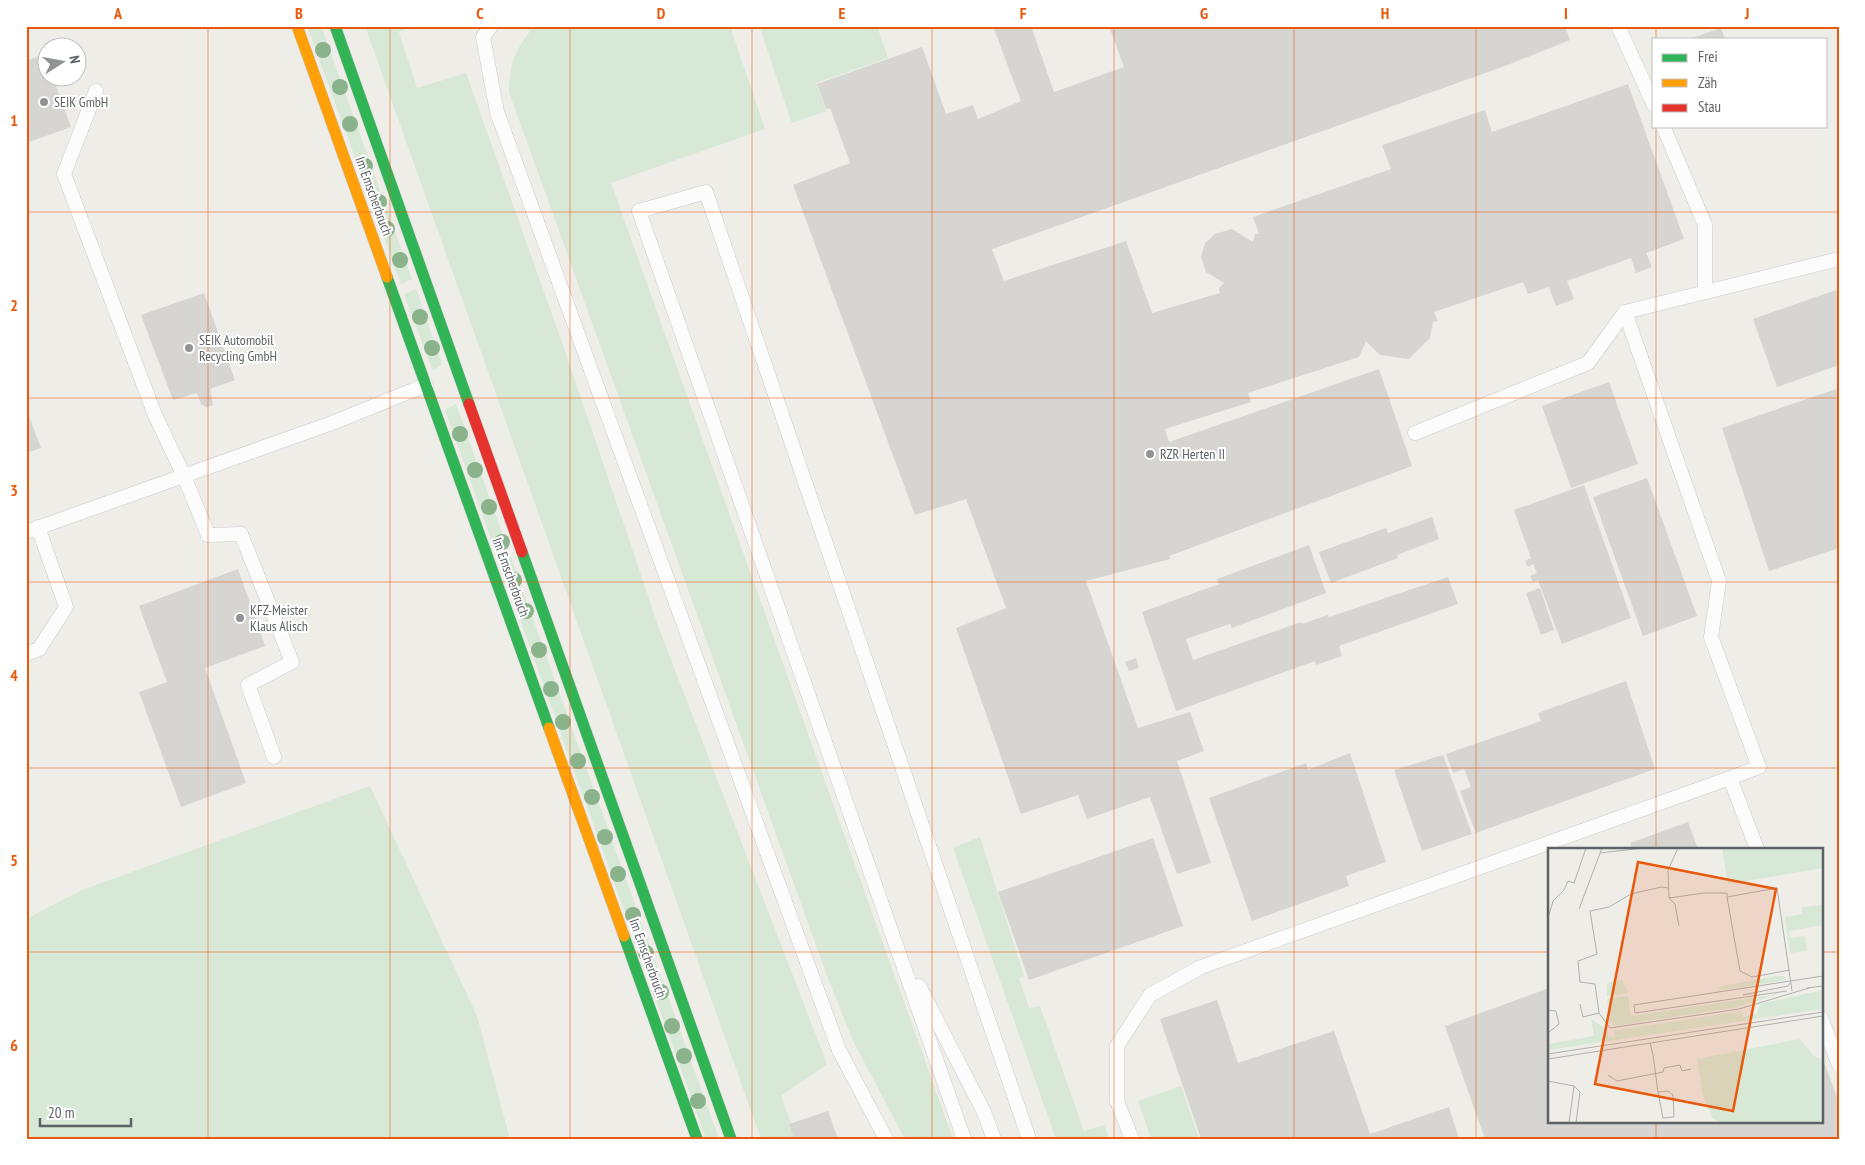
<svg xmlns="http://www.w3.org/2000/svg" width="1865" height="1165" font-family="'PT Sans Narrow',sans-serif">
  <style>
    .green { fill: #d7e9d6 }
    .building { fill: #d6d5d2 }
    .lines { fill: none; stroke-linecap: round; stroke-linejoin: round }
    .lane-casing { stroke: #cbcbca; stroke-width: 15 }
    .fast-casing { stroke: #c9cac8; stroke-width: 12 }
    .slow-casing { stroke: #c9cac8; stroke-width: 12 }
    .jam-casing { stroke: #c9cac8; stroke-width: 12 }
    .lane { stroke: #fcfcfc; stroke-width: 14 }
    .fast { stroke: #30b455; stroke-width: 11 }
    .slow { stroke: #ff9f0a; stroke-width: 11 }
    .jam { stroke: #e5322d; stroke-width: 11 }
    .tree { fill: #8ab38c }
    .grid { fill: none; stroke: #e8590c; stroke-width: 1; stroke-opacity: 0.55 }
    .poi-dot { fill: #909294; stroke: #fff; stroke-width: 2 }
    .labels { text-anchor: middle; dominant-baseline: central; stroke-width: 4; stroke-linejoin: round; paint-order: stroke }
    .poi-label { font-size: 14px; fill: #5e6166; stroke: #fff; text-anchor: start }
    .street-label { font-size: 14px; fill: #5e6166; stroke: #fff }
    .inset-road { fill: none; stroke: #b0b1b0; stroke-width: 1 }
    .view { fill: #e8590c; fill-opacity: 0.15; stroke: #e8590c; stroke-width: 2.5 }
    .inset-edge { fill: none; stroke: #5e6166; stroke-width: 2.5 }
    .neatline { fill: none; stroke: #e8590c; stroke-width: 2 }
    .grid-label { font-size: 16px; text-anchor: middle; font-weight: bold; fill: #e8590c }
  </style>
  <rect width="100%" height="100%" fill="#eeede8"/>
  <g class="green">
    <path d="M307,26H321L412,279L401,284Z"/>
    <path d="M365,26H416L399,32L417,88L466,73L564,348L660,631L827,1064L781,1096L797,1139H761Z"/>
    <path d="M534,26H730L765,129L611,183L953,1139H905L853,1041L826,973L509,92C509,62 516,49 534,26Z"/>
    <path d="M759,26H877L888,58L816,83L826,111L792,123Z"/>
    <path d="M416,289L442,364L433,371L404,294Z"/>
    <path d="M456,404L719,1139H706L445,410Z"/>
    <path d="M370,786L477,1016L510,1139H26V919L82,890Z"/>
    <path d="M980,837L1024,976L1019,978L1029,1008L1040,1006L1084,1131L1104,1125L1109,1139H1056L953,848Z"/>
    <path d="M1181,1086L1199,1139H1151L1138,1101Z"/>
  </g>
  <g class="building">
    <path d="M993,26H1031L1054,92L1124,67L1109,26H1565L1570,40L1505,66L992,249L1004,281L1126,241L1152,313L1220,293L1219,288L1224,283L1206,272L1201,257L1205,243L1215,234L1232,229L1253,242L1255,234H1259L1253,217L1391,169L1382,145L1485,110L1492,132L1628,84L1684,239L1646,253L1652,267L1636,273L1631,258L1567,281L1574,299L1556,306L1549,287L1528,294L1523,282L1434,312L1438,321L1433,322L1430,338L1409,359L1380,355L1366,341L1359,357L1248,393L1251,402L1165,429L1169,442L1379,369L1412,466L1169,556L1170,559L1086,581L1138,728L1190,712L1204,751L1177,761L1211,863L1177,874L1150,797L1087,819L1078,795L1021,814L956,628L1006,608L966,499L915,515L793,185L850,163L830,108L826,109L817,84L922,47L946,114L973,105L978,119L1021,101Z"/>
    <path d="M1721,28L1725,39H1692V38Z"/>
    <path d="M45,54L48,61V78H53L71,127L26,143V61Z"/>
    <path d="M1839,289V365L1777,387L1753,319Z"/>
    <path d="M204,293L235,380L210,389L213,405L206,407L201,404L197,393L173,400L141,315Z"/>
    <path d="M1609,382L1638,464L1571,488L1542,406Z"/>
    <path d="M1839,388V548L1769,571L1722,428Z"/>
    <path d="M26,409L41,448L26,453Z"/>
    <path d="M1647,478L1697,616L1643,636L1593,497Z"/>
    <path d="M1584,485L1631,618L1562,644L1538,580L1533,582L1530,576L1537,573L1533,564L1528,567L1525,561L1531,558L1514,510Z"/>
    <path d="M1432,517L1439,539L1397,555L1398,558L1331,583L1319,552L1386,528L1388,533Z"/>
    <path d="M1309,545L1326,593L1232,628L1230,624L1186,639L1193,660L1301,622L1302,624L1328,615L1329,617L1448,577L1458,604L1339,646L1342,656L1316,665L1315,661L1176,711L1142,612L1219,584L1217,579Z"/>
    <path d="M238,569L265,646L205,668L246,783L181,807L139,692L167,682L139,606Z"/>
    <path d="M1540,588L1554,630L1541,635L1526,593Z"/>
    <path d="M1136,658L1139,668L1129,671L1125,662Z"/>
    <path d="M1626,681L1655,769L1476,833L1460,791L1471,787L1464,769L1453,773L1446,754L1541,721L1538,713Z"/>
    <path d="M1350,753L1386,862L1346,876L1349,886L1252,921L1209,798L1306,763L1308,770Z"/>
    <path d="M1443,755L1472,834L1422,851L1394,770Z"/>
    <path d="M1688,822L1698,849H1632L1630,843Z"/>
    <path d="M1153,838L1183,926L1029,980L998,892Z"/>
    <path d="M1549,988V1121H1821V1054L1839,1102V1139H1485L1445,1026Z"/>
    <path d="M1217,1000L1238,1063L1334,1031L1370,1134L1449,1107L1459,1139H1201L1160,1019Z"/>
    <path d="M828,1111L838,1139H794L789,1124Z"/>
  </g>
  <g class="lines">
    <defs>
      <g id="lane">
        <path d="M491,26L483,37L497,112L839,1050L886,1139"/>
        <path d="M1618,26L1654,105"/>
        <path d="M96,91L64,174L155,415L184,476L208,535L241,534L292,662L248,685L274,757"/>
        <path d="M1663,126L1705,225V292"/>
        <path d="M1415,433L1588,363L1625,312"/>
        <path d="M26,532L332,423L426,385"/>
        <path d="M26,654L39,649L66,607L38,527"/>
        <path d="M1757,849L1730,778L1759,767L1711,637L1719,581L1625,312L1839,259"/>
        <path d="M919,986L984,1112L994,1139"/>
        <path d="M1821,1018L1839,1065"/>
        <path d="M964,1139L639,211L706,192L1029,1139"/>
        <path d="M1132,1139L1117,1101V1046L1150,995L1201,967L1730,778"/>
      </g>
      <g id="fast">
        <path d="M335,26L469,404"/>
        <path d="M387,277L549,728"/>
        <path d="M522,552L731,1139"/>
        <path d="M624,936L697,1139"/>
      </g>
      <g id="slow">
        <path d="M297,26L387,277"/>
        <path d="M549,728L624,936"/>
      </g>
      <path id="jam" d="M469,404L522,552"/>
    </defs>
    <use href="#lane" class="lane-casing"/>
    <use href="#fast" class="fast-casing"/>
    <use href="#slow" class="slow-casing"/>
    <use href="#jam" class="jam-casing"/>
    <use href="#lane" class="lane"/>
    <use href="#fast" class="fast"/>
    <use href="#slow" class="slow"/>
    <use href="#jam" class="jam"/>
  </g>
  <g class="tree">
    <circle cx="323" cy="50" r="8"/>
    <circle cx="340" cy="87" r="8"/>
    <circle cx="350" cy="124" r="8"/>
    <circle cx="365" cy="166" r="8"/>
    <circle cx="379" cy="202" r="8"/>
    <circle cx="387" cy="229" r="8"/>
    <circle cx="400" cy="260" r="8"/>
    <circle cx="420" cy="317" r="8"/>
    <circle cx="432" cy="348" r="8"/>
    <circle cx="460" cy="434" r="8"/>
    <circle cx="475" cy="470" r="8"/>
    <circle cx="489" cy="507" r="8"/>
    <circle cx="502" cy="542" r="8"/>
    <circle cx="514" cy="580" r="8"/>
    <circle cx="526" cy="611" r="8"/>
    <circle cx="539" cy="650" r="8"/>
    <circle cx="551" cy="689" r="8"/>
    <circle cx="563" cy="722" r="8"/>
    <circle cx="578" cy="761" r="8"/>
    <circle cx="592" cy="797" r="8"/>
    <circle cx="605" cy="837" r="8"/>
    <circle cx="618" cy="874" r="8"/>
    <circle cx="633" cy="915" r="8"/>
    <circle cx="646" cy="953" r="8"/>
    <circle cx="661" cy="992" r="8"/>
    <circle cx="672" cy="1026" r="8"/>
    <circle cx="684" cy="1056" r="8"/>
    <circle cx="698" cy="1101" r="8"/>
  </g>
  <path class="grid" d="M208,26V1139M390,26V1139M570,26V1139M752,26V1139M932,26V1139M1114,26V1139M1294,26V1139M1476,26V1139M1656,26V39M1656,126V849M26,212H1839M26,398H1839M26,582H1839M26,768H1839M26,952H1549M1821,952H1839M1656,1121V1139"/>
  <g class="poi-dot">
    <circle cx="44" cy="102" r="5"/>
    <circle cx="189" cy="348" r="5"/>
    <circle cx="1150" cy="454" r="5"/>
    <circle cx="240" cy="618" r="5"/>
  </g>
  <g class="labels">
    <g class="poi-label">
      <text x="54" y="102">SEIK GmbH</text>
      <text x="199" y="340">SEIK Automobil<tspan x="199" dy="16">Recycling GmbH</tspan></text>
      <text x="1160" y="454">RZR Herten II</text>
      <text x="250" y="610">KFZ-Meister<tspan x="250" dy="16">Klaus Alisch</tspan></text>
    </g>
    <g class="street-label">
      <text transform="translate(374 196) rotate(70)">Im Emscherbruch</text>
      <text transform="translate(511 577) rotate(70)">Im Emscherbruch</text>
      <text transform="translate(648 958) rotate(70)">Im Emscherbruch</text>
    </g>
  </g>
  <g transform="translate(1548 848)">
    <rect width="275" height="275" fill="#eeede8"/>
    <path d="M174,0H275V20L180,36ZM274,57L275,77L241,83L242,90L257,88L259,103L242,105L237,69L254,66V59ZM228,128H236L238,132L170,143L169,139ZM74,132L80,145L59,148V135ZM275,142V161L0,202V196L46,188L43,171L59,181L60,190L67,189L66,183L193,163L195,169L209,166L212,156ZM231,146L190,159L67,178L62,173L59,151L80,148L83,168ZM252,191L266,208L275,212V275H173L164,270L155,247L149,211Z" fill="#d7e9d6"/>
    <path class="inset-road" d="M130,0L120,22L121,50L156,45H179V49L229,40L244,143M52,5L95,0M121,40L113,39L83,46L61,59L42,63L49,106L30,113L32,134L47,136L51,165L62,180L191,161L261,140M179,49L192,123L204,129L242,122M121,50L127,56L131,78M31,61L54,0M0,70L5,53L16,42L20,33L26,35L38,0M259,140L275,138M239,143L87,165L86,157L275,128M195,147L240,138L243,134M32,156L35,169L51,165M0,162L8,163L11,176L0,185M102,195L105,207L110,244L115,270L126,269L125,247L120,243L110,244M0,206L275,164M0,211L275,168M60,227L69,233L115,224L116,220L132,217L134,223L143,221M0,233L26,238L32,244L28,275M21,275L26,238"/>
    <path class="view" d="M90,14L228,41L185,263L47,236Z"/>
    <rect width="275" height="275" class="inset-edge"/>
  </g>
  <rect width="1865" height="1165" fill="none" stroke="#ffffff" stroke-width="55"/>
  <rect x="1652" y="38" width="175" height="90" fill="#ffffff" stroke="#bfc0c2"/>
  <rect x="1662" y="54" width="25" height="8" fill="#30b455" stroke="#bfc0c2"/>
  <text x="1698" y="62" font-size="15" fill="#5e6166">Frei</text>
  <rect x="1662" y="79" width="25" height="8" fill="#ff9f0a" stroke="#bfc0c2"/>
  <text x="1698" y="88" font-size="15" fill="#5e6166">Zäh</text>
  <rect x="1662" y="104" width="25" height="8" fill="#e5322d" stroke="#bfc0c2"/>
  <text x="1698" y="112" font-size="15" fill="#5e6166">Stau</text>
  <g transform="translate(62 62) rotate(79)"><circle r="24" fill="#ffffff" stroke="#bfc0c2"/>
  <path d="M0-4L9 19L0 12L-9 19Z" fill="#909294"/>
  <text y="-8" font-size="14" font-weight="bold" text-anchor="middle" fill="#5e6166">N</text>
  </g>
  <path d="M40 1118v8h91v-8" fill="none" stroke="#5e6166" stroke-width="2.5"/>
  <text x="48" y="1118" font-size="15" fill="#5e6166" stroke="#ffffff" stroke-width="4" paint-order="stroke">20 m</text>
  <rect x="28" y="28" width="1810" height="1110" class="neatline"/>
  <g class="grid-label">
    <text x="118" y="19">A</text>
    <text x="299" y="19">B</text>
    <text x="480" y="19">C</text>
    <text x="661" y="19">D</text>
    <text x="842" y="19">E</text>
    <text x="1023" y="19">F</text>
    <text x="1204" y="19">G</text>
    <text x="1385" y="19">H</text>
    <text x="1566" y="19">I</text>
    <text x="1747" y="19">J</text>
    <text x="14" y="126">1</text>
    <text x="14" y="311">2</text>
    <text x="14" y="496">3</text>
    <text x="14" y="681">4</text>
    <text x="14" y="866">5</text>
    <text x="14" y="1051">6</text>
  </g>
</svg>
